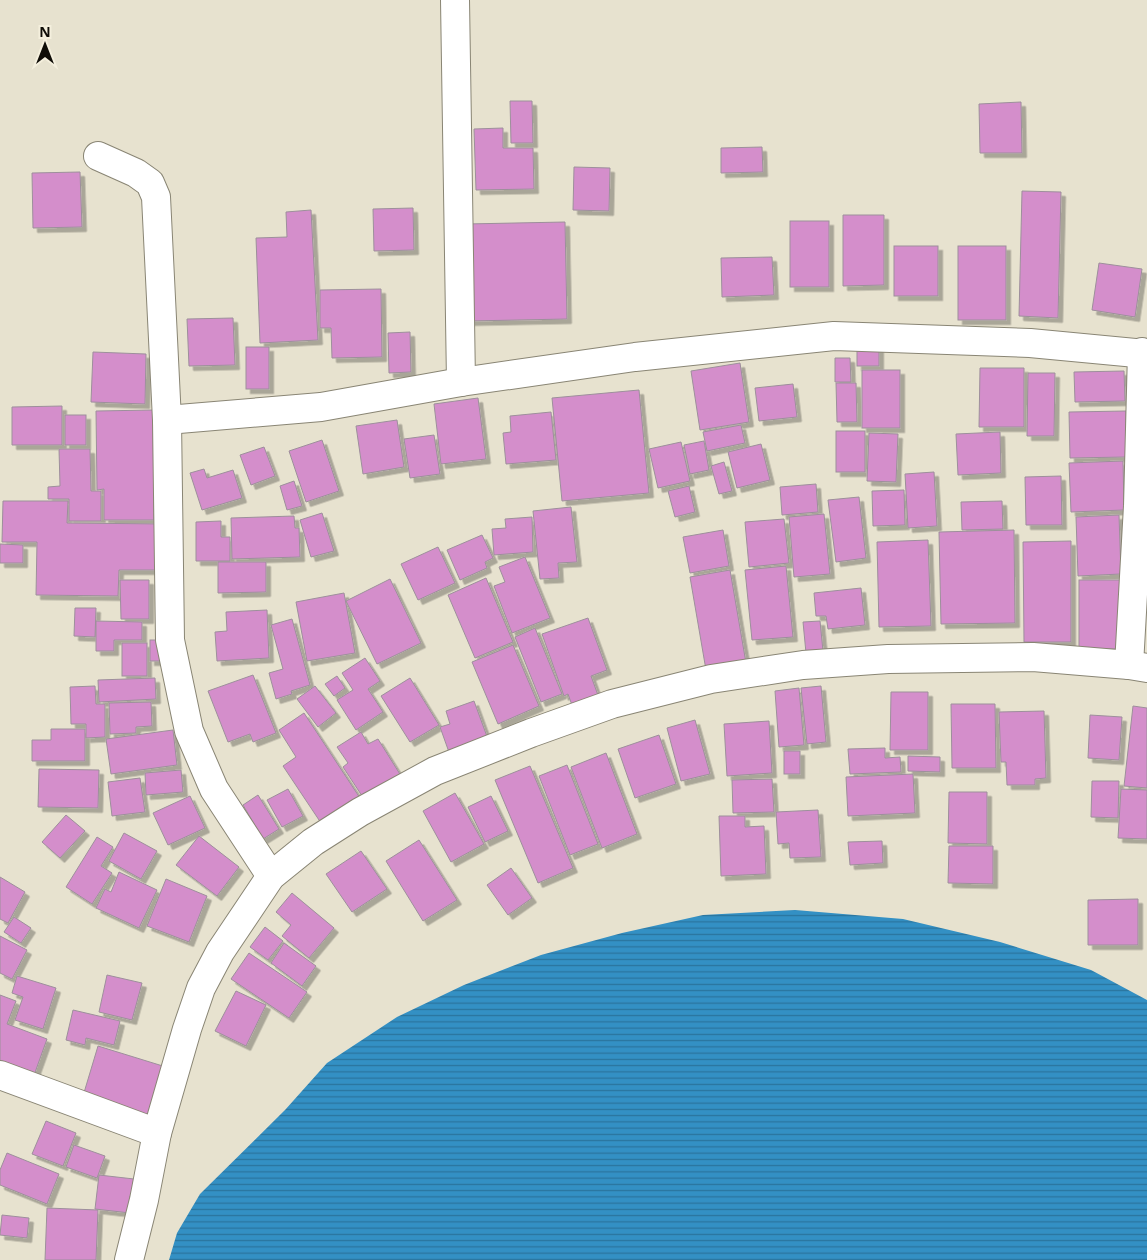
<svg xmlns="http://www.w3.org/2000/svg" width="1147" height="1260" font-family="'Open Sans',sans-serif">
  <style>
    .water { fill: url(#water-rules) }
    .building { fill: #d48ecb; stroke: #9d8f9b; filter: url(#shadow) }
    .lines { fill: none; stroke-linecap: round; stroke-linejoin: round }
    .minor-casing { stroke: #898574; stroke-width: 30 }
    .tertiary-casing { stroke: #898574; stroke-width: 30 }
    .minor { stroke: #fff; stroke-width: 28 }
    .tertiary { stroke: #fff; stroke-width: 28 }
  </style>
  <defs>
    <pattern id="water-rules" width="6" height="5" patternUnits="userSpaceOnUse" patternTransform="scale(1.25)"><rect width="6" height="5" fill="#3390c4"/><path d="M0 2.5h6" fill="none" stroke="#2a749d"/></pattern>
    <filter id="shadow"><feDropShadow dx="4.5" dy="4.5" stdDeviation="0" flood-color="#0004"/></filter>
  </defs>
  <rect width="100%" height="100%" fill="#e7e2cf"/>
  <path class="water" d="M795,910L903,919L1000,942L1091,970L1147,1000V1260H169L177,1233L200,1194L285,1110L327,1063L397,1017L464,985L541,955L622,933L703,915Z"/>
  <g class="building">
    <path d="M510,101H532L533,143H511Z"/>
    <path d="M1021,102L1022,153H980L979,104Z"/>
    <path d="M503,128V148H533L534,189L476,190L474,129Z"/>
    <path d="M762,147L763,172L721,173V148Z"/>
    <path d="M574,167L610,168L609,211L573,210Z"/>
    <path d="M80,172L82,227L33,228L32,173Z"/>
    <path d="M1022,191L1061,192L1058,318L1019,316Z"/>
    <path d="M413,208L414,250L374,251L373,209Z"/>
    <path d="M311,210L318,340L260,343L256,238L287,237L286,212Z"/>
    <path d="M843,215H884V285L843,286Z"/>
    <rect x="790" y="221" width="39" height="66"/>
    <path d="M565,222L567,319L469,321L466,224Z"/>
    <rect x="894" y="246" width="44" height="50"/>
    <rect x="958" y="246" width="48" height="74"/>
    <path d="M772,257L774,295L722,297L721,258Z"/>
    <path d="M1099,263L1142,269L1135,317L1092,310Z"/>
    <path d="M381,289L382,357L332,358L331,328H320V290Z"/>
    <path d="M233,318L235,365L189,366L187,319Z"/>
    <path d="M410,332L411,372L389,373L388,333Z"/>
    <rect x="246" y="347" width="23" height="42"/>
    <rect x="857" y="347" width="22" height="19"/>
    <path d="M93,352L146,354L145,404L91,402Z"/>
    <path d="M835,358H850L851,382H835Z"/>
    <path d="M740,363L749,422L700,430L691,371Z"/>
    <path d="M980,368H1024V427H979Z"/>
    <rect x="862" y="370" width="38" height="58"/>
    <path d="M1124,371L1125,401L1075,402L1074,372Z"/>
    <path d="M1028,373H1055L1054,436H1027Z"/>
    <path d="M836,383H856L857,422H837Z"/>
    <path d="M793,384L797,417L759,421L755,388Z"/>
    <path d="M639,390L649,493L562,501L552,398Z"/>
    <path d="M478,398L486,459L441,464L434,404Z"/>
    <path d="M62,406V445H12V407Z"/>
    <path d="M153,410L154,520H104V489L97,490L96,411Z"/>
    <path d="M1126,411V457L1070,458L1069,412Z"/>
    <path d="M551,412L556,460L506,464L503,433L511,432L510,416Z"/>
    <rect x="65" y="415" width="21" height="30"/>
    <path d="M397,420L404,467L363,474L356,426Z"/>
    <path d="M741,425L745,443L707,451L703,432Z"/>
    <rect x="836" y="431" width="29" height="41"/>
    <path d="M1000,432L1001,473L958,475L956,434Z"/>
    <path d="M869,433L898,434L896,482L867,481Z"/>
    <path d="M434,435L440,474L410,478L404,439Z"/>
    <path d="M322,440L339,491L306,502L289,451Z"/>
    <path d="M704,441L709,470L690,474L684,445Z"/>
    <path d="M681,442L690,481L658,488L649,449Z"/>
    <path d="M761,444L770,480L737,488L728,452Z"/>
    <path d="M264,447L275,476L251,485L240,455Z"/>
    <path d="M59,449H90L91,491H101V521H69V499H48V487L60,486Z"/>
    <path d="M1123,461L1124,510L1071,512L1069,463Z"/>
    <path d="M724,462L732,491L719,494L711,466Z"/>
    <path d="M204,469L207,478L233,470L242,498L202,510L190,473Z"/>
    <path d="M934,472L937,526L908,528L905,474Z"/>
    <path d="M1061,476L1062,525H1026L1025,477Z"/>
    <path d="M294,481L302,506L287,510L280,486Z"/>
    <path d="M816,484L818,512L782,515L780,487Z"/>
    <path d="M689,486L695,512L675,517L668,491Z"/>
    <path d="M904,490L905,525L873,526L872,491Z"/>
    <path d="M859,497L866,558L836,562L828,500Z"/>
    <path d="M3,501H68L67,523L165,524V570H119L118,596L36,595L37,542H2Z"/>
    <path d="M1002,501L1003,529L962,530L961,502Z"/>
    <path d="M571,507L577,562L558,563L559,578L540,579L533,511Z"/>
    <path d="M322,513L334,551L311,557L300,520Z"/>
    <path d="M824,514L830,574L794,577L789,517Z"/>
    <path d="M1119,515L1121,574L1078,576L1076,517Z"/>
    <path d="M294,516L295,528H299L300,557L232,559L231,518Z"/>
    <path d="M532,517L533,552L494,555L492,529L506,528L505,519Z"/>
    <path d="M784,519L789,563L749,567L745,522Z"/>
    <path d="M221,521V537H230V561H196V522Z"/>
    <path d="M723,530L729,566L690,573L683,537Z"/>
    <path d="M1014,530L1015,623L941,624L939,532Z"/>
    <path d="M482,535L493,558L485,562L487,568L460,580L447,550Z"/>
    <path d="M928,540L931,626L879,627L877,542Z"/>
    <path d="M1071,541V642H1024L1023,542Z"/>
    <path d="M0,544L23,545V563H0Z"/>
    <path d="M438,547L455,583L418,600L401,564Z"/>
    <path d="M525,557L550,618L512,633L494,586L505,582L499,567Z"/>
    <path d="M218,562H266V592L218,593Z"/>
    <path d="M786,566L793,637L752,640L745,570Z"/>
    <path d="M730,570L746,663L706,670L690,577Z"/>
    <path d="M486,578L513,642L475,658L448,595Z"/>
    <path d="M390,579L421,643L377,664L346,601Z"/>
    <path d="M120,580H149V619H121Z"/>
    <rect x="1079" y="580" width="46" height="69"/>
    <path d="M861,588L865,625L828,629L826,616H816L814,593Z"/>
    <path d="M344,593L355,653L307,661L296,602Z"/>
    <path d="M75,608H96L95,637L74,636Z"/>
    <path d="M267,610L269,658L217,661L215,632L227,631L226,612Z"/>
    <path d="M588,618L607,670L591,676L599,698L573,708L568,694L564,696L542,634Z"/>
    <path d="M292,619L310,685L291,691L292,694L276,699L269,673L283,669L271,625Z"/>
    <path d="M96,621L142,622V640H114V651H96Z"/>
    <path d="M820,621L823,651L806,653L803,622Z"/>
    <path d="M535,628L562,694L541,702L515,637Z"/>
    <rect x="150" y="640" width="16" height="21"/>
    <rect x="122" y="643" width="25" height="33"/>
    <path d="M513,645L539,706L498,724L472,662Z"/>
    <path d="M365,658L380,681L368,689L383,712L356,730L337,700L353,690L342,673Z"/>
    <path d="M253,675L276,733L253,742L250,734L228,742L208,691Z"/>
    <path d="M337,676L345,688L334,696L325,684Z"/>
    <path d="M155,678L156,699L99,702L98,680Z"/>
    <path d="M410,678L439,725L410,742L381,696Z"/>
    <path d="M95,686L96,704H105V737L86,738V724H71L70,687Z"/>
    <path d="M315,686L336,713L318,727L297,699Z"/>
    <path d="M821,686L826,742L807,744L801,688Z"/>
    <path d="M799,688L804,745L779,747L775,691Z"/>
    <path d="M891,692H928V750H890Z"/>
    <path d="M474,701L489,742L450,755L440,727L450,724L446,711Z"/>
    <path d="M151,702L152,726L136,727V733L110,734L109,703Z"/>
    <path d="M951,704H995L996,768H952Z"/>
    <path d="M1133,706L1147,708V788L1124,786Z"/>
    <path d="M1044,711L1046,778L1035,779V785H1007L1006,762H1001L999,712Z"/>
    <path d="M304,713L360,798L321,823L283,766L296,757L279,730Z"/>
    <path d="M1090,715L1122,717L1119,760L1088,758Z"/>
    <path d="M695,720L710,774L681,781L667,728Z"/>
    <path d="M769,721L772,773L727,776L724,724Z"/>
    <path d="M51,729H85V761H32V740H51Z"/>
    <path d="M173,730L177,765L111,774L106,739Z"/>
    <path d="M361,732L368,744L378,739L403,779L366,802L343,767L348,763L337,747Z"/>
    <path d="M659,735L676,784L635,798L618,749Z"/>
    <path d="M885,748V758L900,757L901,772L850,774L848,749Z"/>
    <rect x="784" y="751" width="16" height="23"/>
    <path d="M606,753L637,834L602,848L571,767Z"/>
    <path d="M908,756L940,757V772L908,771Z"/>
    <path d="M567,765L598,844L570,855L539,776Z"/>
    <path d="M530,766L573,868L538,883L495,780Z"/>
    <path d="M39,769L99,770L98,808L38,807Z"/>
    <path d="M181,770L183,792L146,795L145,773Z"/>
    <path d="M913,774L915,813L848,816L846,777Z"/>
    <path d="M140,778L145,812L112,816L108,782Z"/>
    <path d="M772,779L774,812L733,813L732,780Z"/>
    <path d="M1092,781H1119L1118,818L1091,817Z"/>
    <path d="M288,789L303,816L282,827L267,800Z"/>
    <path d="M1121,789L1147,790V839L1118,838Z"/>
    <path d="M949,792H987V844L948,843Z"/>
    <path d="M455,793L484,844L451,862L423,811Z"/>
    <path d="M258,795L279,829L263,839L243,805Z"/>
    <path d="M190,796L205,828L168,845L153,813Z"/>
    <path d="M491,796L508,831L485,842L468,807Z"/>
    <path d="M818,810L821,857L790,858L789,843L778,844L776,812Z"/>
    <path d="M66,815L85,831L60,858L42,842Z"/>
    <path d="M719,816H745V827L764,826L766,874L721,876Z"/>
    <path d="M124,833L157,851L141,879L109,861Z"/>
    <path d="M199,836L239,867L217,896L176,865Z"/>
    <path d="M97,837L113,847L101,866L112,873L92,904L66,887Z"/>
    <path d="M419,840L457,900L423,921L386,861Z"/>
    <path d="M882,841L883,863L850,865L848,842Z"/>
    <path d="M949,846H993V884L948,883Z"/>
    <path d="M361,851L387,889L352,912L326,874Z"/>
    <path d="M511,868L532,898L508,915L487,885Z"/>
    <path d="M119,872L157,890L139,928L96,908L105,889L111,892Z"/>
    <path d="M0,877L25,892L8,923L0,919Z"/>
    <path d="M166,879L207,896L189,942L147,926Z"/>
    <path d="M292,893L334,928L309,958L282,936L291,925L276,912Z"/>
    <path d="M1138,899V945H1088V900Z"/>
    <path d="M14,917L31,928L21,943L4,932Z"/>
    <path d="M265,927L283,941L268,960L250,947Z"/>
    <path d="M0,936L27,950L12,979L0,973Z"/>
    <path d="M284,943L316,966L302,986L271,963Z"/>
    <path d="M249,953L307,992L289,1018L231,979Z"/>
    <path d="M107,975L142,983L132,1020L99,1012Z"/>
    <path d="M17,976L56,988L43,1029L15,1020L23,997L12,993Z"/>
    <path d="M236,991L266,1005L246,1046L215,1031Z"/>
    <path d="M0,995L16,1001L7,1024L47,1039L33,1078L0,1067Z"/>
    <path d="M73,1010L120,1021L114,1045L86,1038L85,1045L66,1040Z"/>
    <path d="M98,1046L166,1067L151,1116L83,1096Z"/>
    <path d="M46,1121L76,1133L63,1166L32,1154Z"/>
    <path d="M74,1145L105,1156L97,1178L66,1167Z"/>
    <path d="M7,1153L59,1174L47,1204L0,1185V1170Z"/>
    <path d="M99,1175L134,1179L130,1213L95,1209Z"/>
    <path d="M47,1208L98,1210L96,1260H45Z"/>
    <path d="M2,1215L29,1218L27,1238L0,1235Z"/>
  </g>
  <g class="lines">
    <defs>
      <g id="minor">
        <path d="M455,0L461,382"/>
        <path d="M98,156L136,173L150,183L156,197L167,420L170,640L189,731L214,789L271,876"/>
        <path d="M167,420L321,407L461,382L635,357L834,336L1030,343L1147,354"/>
        <path d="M1129,665L1138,506L1142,352"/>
        <path d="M0,1075L157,1133"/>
      </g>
      <path id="tertiary" d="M129,1260L144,1200L157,1133L187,1029L201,988L220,952L271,876L313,842L360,812L435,771L531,733L612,704L711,679L803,665L888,659L1033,657L1129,665L1147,668"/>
    </defs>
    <use href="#minor" class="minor-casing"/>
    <use href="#tertiary" class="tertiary-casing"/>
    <use href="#minor" class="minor"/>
    <use href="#tertiary" class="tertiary"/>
  </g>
  <g transform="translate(45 45)" stroke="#f4efdd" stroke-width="4" paint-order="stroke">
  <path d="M0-4L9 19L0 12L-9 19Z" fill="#0f0d07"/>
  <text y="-8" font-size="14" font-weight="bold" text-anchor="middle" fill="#0f0d07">N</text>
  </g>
</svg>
